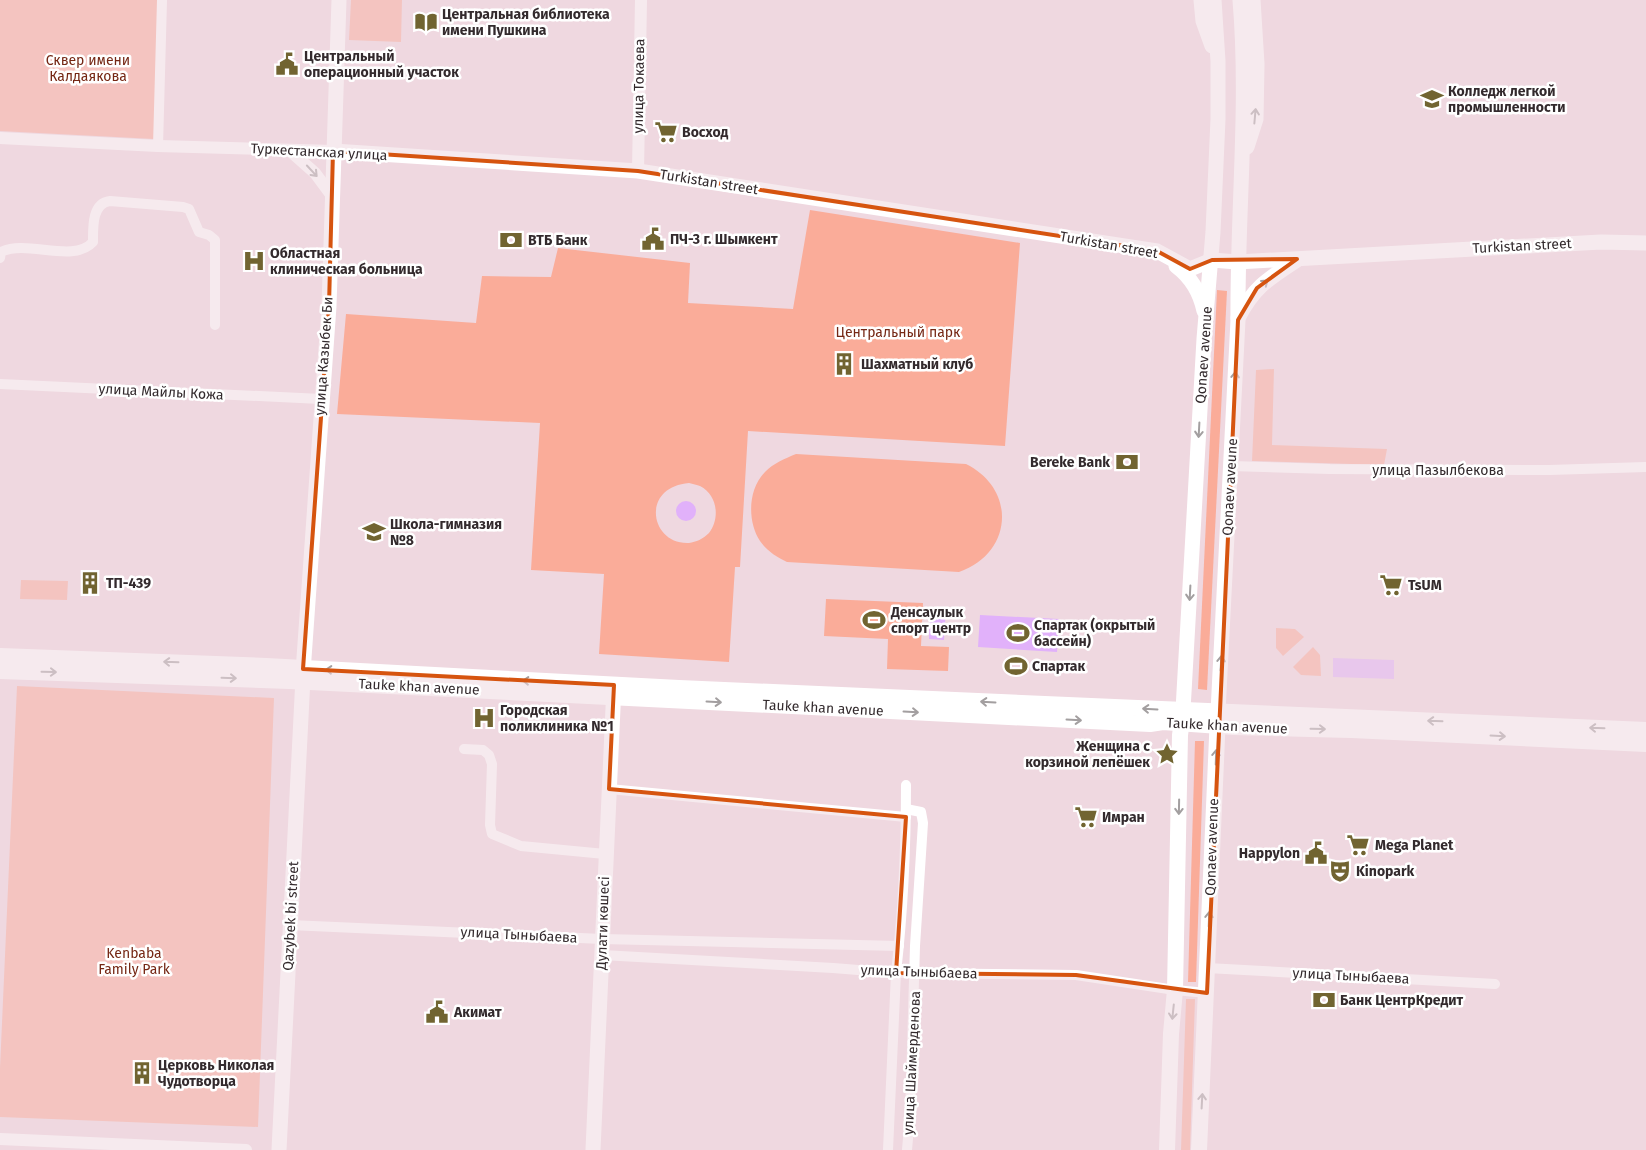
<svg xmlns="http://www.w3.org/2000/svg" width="1646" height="1150" font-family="'Fira Sans',sans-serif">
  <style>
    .green { fill: #faac99; fill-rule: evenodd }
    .water { fill: #e1b1fa }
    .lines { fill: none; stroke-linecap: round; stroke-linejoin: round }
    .minor { stroke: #fff; stroke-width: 10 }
    .tertiary { stroke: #fff; stroke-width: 12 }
    .secondary { stroke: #fff; stroke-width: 15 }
    .primary { stroke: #fff; stroke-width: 16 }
    .oneway { stroke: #a39fa0 }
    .marked { fill: none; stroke: #d6540f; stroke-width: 4; stroke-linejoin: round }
    .labels { text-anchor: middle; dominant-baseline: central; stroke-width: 5; stroke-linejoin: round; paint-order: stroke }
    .poi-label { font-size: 14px; font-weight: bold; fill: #332a2d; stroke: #fff; text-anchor: start }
    .park-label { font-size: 14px; fill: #752714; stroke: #fff }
    .street-label { font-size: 14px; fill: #332a2d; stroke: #fff }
  </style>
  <rect width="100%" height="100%" fill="#efd8e0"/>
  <g class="green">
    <path d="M0,0H159L154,139L0,131Z"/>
    <path d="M351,0H402L401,42L349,40Z"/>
    <path d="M810,210L1020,243L1005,446L748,431L740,567H735L729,662L599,654L604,574L531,570L540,423L337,414L346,314L476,323L482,276L551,277L558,248L690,263L688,303L793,309ZM689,483C693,484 697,485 700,486C718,495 720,519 709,533C703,539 696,542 689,543C650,545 640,487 689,483Z"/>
    <path d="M1217,290L1227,291L1207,690L1198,689Z"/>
    <path d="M1274,369L1272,445L1387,449L1384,465L1252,461L1256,370Z"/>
    <path d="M796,454L966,464C1018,490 1012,554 959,572L787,562C777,557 767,551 760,541C747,521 748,489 765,472C774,463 784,459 796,454Z"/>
    <path d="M21,580L68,581L67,600L20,599Z"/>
    <path d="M826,599L923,603L921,646L949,647L948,671L887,669L888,639L824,636Z"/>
    <path d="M1276,628L1295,629L1304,637L1283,656L1276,648Z"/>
    <path d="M1313,647L1320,655L1321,676L1301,675L1293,667Z"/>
    <path d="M17,686L274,698L258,1127L0,1117V1068Z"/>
    <path d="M1195,741H1204L1196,982H1188Z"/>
    <path d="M1186,999H1195L1190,1150H1181Z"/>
  </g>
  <g class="water">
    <circle cx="686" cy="511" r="10"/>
    <path d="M930,607L946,608L944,640L929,639Z"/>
    <path d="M980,615L1059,619L1057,652L978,647Z"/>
    <path d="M1333,658L1394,660V679L1333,677Z"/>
  </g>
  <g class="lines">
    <g class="minor">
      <path d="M158,146L162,0"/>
      <path d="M0,258L1,252C27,239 73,264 93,242C93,227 92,203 110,201L183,207L189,209L199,232L209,235L215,240V325"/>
      <path d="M0,384L321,399"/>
      <path d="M1231,466L1330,469L1549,470L1646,467"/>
      <path d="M464,749L483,750L489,755L492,764L490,825L492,834L521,846L605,854"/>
      <path d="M609,789L906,817"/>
      <path d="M906,809L921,812L923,823L915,946L910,1115L907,1150"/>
      <path d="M290,925L602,939L899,946"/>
      <path d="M602,955L833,968L896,973L1076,975L1175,990L1207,993"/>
      <path d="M1207,968L1495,984"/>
      <path d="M888,1150L896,973C903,911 906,847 906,785"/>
    </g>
    <g class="tertiary">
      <path d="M0,138L158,146L333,151"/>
      <path d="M289,150L315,173L332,196"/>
      <path d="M638,171L641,0"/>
      <path d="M0,1139L246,1150"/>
    </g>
    <g class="secondary">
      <path d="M1201,0L1203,21L1212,46"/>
      <path d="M1247,147L1256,119L1257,64L1253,0"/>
      <path d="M333,151L638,171L1157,251L1190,269L1212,260L1237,262L1601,242L1646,243"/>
      <path d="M1176,266C1192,278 1200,292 1204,311"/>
      <path d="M1238,318C1254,287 1268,279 1297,260"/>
      <path d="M1183,710L1204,339L1213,232L1218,119V61L1214,0"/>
      <path d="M1218,712L1238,320C1237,213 1249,106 1240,0"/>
      <path d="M279,1150L304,658L329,306L339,0"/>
      <path d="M593,1150L614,686"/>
    </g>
    <g class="primary">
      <path d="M0,656L266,666L679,688L1646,730"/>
      <path d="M0,671L290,681L1150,724L1163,722L1234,727L1352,730L1646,744"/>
      <path d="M1167,1150L1171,1034L1175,990L1180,735L1183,713"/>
      <path d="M1199,1150L1218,715"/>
    </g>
  </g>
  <defs><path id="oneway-shaft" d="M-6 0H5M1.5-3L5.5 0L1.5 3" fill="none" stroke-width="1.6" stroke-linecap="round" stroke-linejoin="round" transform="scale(1.25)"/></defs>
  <g class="oneway">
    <use href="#oneway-shaft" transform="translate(1255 116) rotate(-85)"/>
    <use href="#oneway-shaft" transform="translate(312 171) rotate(47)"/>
    <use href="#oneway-shaft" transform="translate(1262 285) rotate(-40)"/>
    <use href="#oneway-shaft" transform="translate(1235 379) rotate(-87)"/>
    <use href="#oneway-shaft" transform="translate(1199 430) rotate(93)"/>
    <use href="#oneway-shaft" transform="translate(1190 593) rotate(93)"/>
    <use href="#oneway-shaft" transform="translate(171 662) rotate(-178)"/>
    <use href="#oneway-shaft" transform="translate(1221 663) rotate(-87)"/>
    <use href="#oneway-shaft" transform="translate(333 670) rotate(-177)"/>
    <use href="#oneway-shaft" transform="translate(49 672) rotate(1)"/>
    <use href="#oneway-shaft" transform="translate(229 678) rotate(2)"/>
    <use href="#oneway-shaft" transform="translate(530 681) rotate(-177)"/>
    <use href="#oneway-shaft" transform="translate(714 702) rotate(3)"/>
    <use href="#oneway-shaft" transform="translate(988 702) rotate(-177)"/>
    <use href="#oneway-shaft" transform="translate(1150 709) rotate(-177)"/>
    <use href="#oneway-shaft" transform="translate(911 712) rotate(3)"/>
    <use href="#oneway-shaft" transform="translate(1074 720) rotate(3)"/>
    <use href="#oneway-shaft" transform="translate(1435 721) rotate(-178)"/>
    <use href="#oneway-shaft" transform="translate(1597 728) rotate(-178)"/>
    <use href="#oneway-shaft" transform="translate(1318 729) rotate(1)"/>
    <use href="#oneway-shaft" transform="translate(1498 736) rotate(3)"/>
    <use href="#oneway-shaft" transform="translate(1216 757) rotate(-88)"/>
    <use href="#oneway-shaft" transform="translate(1179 807) rotate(91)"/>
    <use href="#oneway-shaft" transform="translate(1209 919) rotate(-88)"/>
    <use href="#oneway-shaft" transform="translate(1173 1012) rotate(96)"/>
    <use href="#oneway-shaft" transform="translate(1202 1101) rotate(-87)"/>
  </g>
  <path d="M0 0H1646V1150H0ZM333,151L638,171L1157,251L1190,269L1212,260L1297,259L1257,288L1238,320L1207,993L1076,975L896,973L906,817L609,789L614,685L303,669L329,306Z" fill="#efd8e0" fill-opacity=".55" fill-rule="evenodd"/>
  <path class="marked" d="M333,151L638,171L1157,251L1190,269L1212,260L1297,259L1257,288L1238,320L1207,993L1076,975L896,973L906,817L609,789L614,685L303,669L329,306Z"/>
  <defs>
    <symbol id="library-bare" viewBox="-9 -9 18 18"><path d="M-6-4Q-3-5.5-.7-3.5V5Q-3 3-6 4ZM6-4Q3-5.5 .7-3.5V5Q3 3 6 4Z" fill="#716431" stroke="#fff" stroke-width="2.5" paint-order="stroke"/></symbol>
    <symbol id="civic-bare" viewBox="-9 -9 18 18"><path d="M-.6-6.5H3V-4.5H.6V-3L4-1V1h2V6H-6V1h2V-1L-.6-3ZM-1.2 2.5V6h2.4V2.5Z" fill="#716431" stroke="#fff" stroke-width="2.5" paint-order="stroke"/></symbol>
    <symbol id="university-bare" viewBox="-9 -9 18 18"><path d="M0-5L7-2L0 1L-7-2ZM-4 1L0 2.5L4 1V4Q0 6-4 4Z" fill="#716431" stroke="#fff" stroke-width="2.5" paint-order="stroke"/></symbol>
    <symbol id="supermarket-bare" viewBox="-9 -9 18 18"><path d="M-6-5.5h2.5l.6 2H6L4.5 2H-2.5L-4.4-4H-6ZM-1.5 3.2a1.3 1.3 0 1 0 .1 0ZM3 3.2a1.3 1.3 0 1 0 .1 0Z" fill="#716431" stroke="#fff" stroke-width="2.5" paint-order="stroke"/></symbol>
    <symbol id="bank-bare" viewBox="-9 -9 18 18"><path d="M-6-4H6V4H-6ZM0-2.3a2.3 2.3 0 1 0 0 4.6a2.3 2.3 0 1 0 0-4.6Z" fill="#716431" stroke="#fff" stroke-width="2.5" paint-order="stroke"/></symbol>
    <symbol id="hospital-bare" viewBox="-9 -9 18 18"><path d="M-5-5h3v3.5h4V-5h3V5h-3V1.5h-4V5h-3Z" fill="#716431" stroke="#fff" stroke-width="2.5" paint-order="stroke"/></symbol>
    <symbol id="building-bare" viewBox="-9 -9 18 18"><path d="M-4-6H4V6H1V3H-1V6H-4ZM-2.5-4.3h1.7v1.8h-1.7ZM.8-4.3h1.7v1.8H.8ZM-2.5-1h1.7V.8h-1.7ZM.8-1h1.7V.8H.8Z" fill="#716431" stroke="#fff" stroke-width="2.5" paint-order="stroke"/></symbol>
    <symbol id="school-bare" viewBox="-9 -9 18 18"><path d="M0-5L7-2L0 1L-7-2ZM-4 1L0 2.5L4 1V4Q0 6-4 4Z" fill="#716431" stroke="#fff" stroke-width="2.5" paint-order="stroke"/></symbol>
    <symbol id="stadium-bare" viewBox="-9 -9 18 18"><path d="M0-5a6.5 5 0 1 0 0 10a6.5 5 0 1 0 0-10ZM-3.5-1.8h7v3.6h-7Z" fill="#716431" stroke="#fff" stroke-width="2.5" paint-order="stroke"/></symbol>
    <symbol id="sight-bare" viewBox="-9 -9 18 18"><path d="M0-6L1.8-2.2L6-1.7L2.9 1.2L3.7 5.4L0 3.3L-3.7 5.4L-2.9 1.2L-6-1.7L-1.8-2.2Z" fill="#716431" stroke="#fff" stroke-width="2.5" paint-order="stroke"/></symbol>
    <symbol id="theatre-bare" viewBox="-9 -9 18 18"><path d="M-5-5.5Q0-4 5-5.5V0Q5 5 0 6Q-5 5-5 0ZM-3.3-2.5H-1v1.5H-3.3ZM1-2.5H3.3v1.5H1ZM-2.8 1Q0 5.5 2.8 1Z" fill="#716431" stroke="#fff" stroke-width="2.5" paint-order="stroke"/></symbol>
  </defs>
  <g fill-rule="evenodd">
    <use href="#library-bare" x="410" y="6" width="32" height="32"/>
    <use href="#civic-bare" x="271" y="48" width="32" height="32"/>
    <use href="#university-bare" x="1416" y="83" width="32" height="32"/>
    <use href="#supermarket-bare" x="650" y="116" width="32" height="32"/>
    <use href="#civic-bare" x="637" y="223" width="32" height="32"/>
    <use href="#bank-bare" x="495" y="224" width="32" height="32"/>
    <use href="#hospital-bare" x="238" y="245" width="32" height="32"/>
    <use href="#building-bare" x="828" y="348" width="32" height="32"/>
    <use href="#bank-bare" x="1111" y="446" width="32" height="32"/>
    <use href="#school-bare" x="358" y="516" width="32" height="32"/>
    <use href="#building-bare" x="74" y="567" width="32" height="32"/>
    <use href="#supermarket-bare" x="1375" y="569" width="32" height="32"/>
    <use href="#stadium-bare" x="858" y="604" width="32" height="32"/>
    <use href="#stadium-bare" x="1002" y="617" width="32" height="32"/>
    <use href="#stadium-bare" x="1000" y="650" width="32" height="32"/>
    <use href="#hospital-bare" x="468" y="702" width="32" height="32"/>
    <use href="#sight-bare" x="1151" y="738" width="32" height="32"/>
    <use href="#supermarket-bare" x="1070" y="801" width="32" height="32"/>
    <use href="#supermarket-bare" x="1342" y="829" width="32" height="32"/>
    <use href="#civic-bare" x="1300" y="837" width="32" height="32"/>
    <use href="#theatre-bare" x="1324" y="855" width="32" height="32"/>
    <use href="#bank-bare" x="1308" y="984" width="32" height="32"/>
    <use href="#civic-bare" x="421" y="996" width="32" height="32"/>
    <use href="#building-bare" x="126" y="1057" width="32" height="32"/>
  </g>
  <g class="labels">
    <g class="poi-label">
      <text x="442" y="14">Центральная библиотека<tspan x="442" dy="16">имени Пушкина</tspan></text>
      <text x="304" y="56">Центральный<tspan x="304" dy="16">операционный участок</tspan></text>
      <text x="1448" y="91">Колледж легкой<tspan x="1448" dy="16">промышленности</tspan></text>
      <text x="682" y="132">Восход</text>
      <text x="670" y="239">ПЧ-3 г. Шымкент</text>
      <text x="528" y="240">ВТБ Банк</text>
      <text x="270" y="253">Областная<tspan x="270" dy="16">клиническая больница</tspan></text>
      <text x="861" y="364">Шахматный клуб</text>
      <text x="1110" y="462" text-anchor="end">Bereke Bank</text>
      <text x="390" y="524">Школа-гимназия<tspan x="390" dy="16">№8</tspan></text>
      <text x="106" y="583">ТП-439</text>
      <text x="1408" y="585">TsUM</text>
      <text x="891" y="612">Денсаулык<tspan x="891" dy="16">спорт центр</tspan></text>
      <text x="1034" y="625">Спартак (окрытый<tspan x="1034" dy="16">бассейн)</tspan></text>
      <text x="1032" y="666">Спартак</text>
      <text x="500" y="710">Городская<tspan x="500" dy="16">поликлиника №1</tspan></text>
      <text x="1150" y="746" text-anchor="end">Женщина с<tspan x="1150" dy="16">корзиной лепёшек</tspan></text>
      <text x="1102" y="817">Имран</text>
      <text x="1375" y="845">Mega Planet</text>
      <text x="1300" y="853" text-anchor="end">Happylon</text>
      <text x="1356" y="871">Kinopark</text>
      <text x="1340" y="1000">Банк ЦентрКредит</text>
      <text x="454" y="1012">Акимат</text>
      <text x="158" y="1065">Церковь Николая<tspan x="158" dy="16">Чудотворца</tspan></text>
    </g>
    <g class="park-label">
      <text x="88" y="60">Сквер имени<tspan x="88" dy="16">Калдаякова</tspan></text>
      <text x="898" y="332">Центральный парк</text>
      <text x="134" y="953">Kenbaba<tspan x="134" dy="16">Family Park</tspan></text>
    </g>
    <g class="street-label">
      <text transform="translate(639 86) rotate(-89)">улица Токаева</text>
      <text transform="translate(319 152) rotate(3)">Туркестанская улица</text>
      <text transform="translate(709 182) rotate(9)">Turkistan street</text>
      <text transform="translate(1109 245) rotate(10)">Turkistan street</text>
      <text transform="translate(1522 246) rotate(-3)">Turkistan street</text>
      <text transform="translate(1204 355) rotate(-86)">Qonaev avenue</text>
      <text transform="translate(324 356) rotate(-86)">улица Казыбек Би</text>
      <text transform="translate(161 392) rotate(3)">улица Майлы Кожа</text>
      <text x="1438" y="470">улица Пазылбекова</text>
      <text transform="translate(1230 487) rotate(-87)">Qonaev aveune</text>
      <text transform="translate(419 687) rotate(3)">Tauke khan avenue</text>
      <text transform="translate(823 708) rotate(3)">Tauke khan avenue</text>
      <text transform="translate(1227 726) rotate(3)">Tauke khan avenue</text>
      <text transform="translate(1212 847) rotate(-88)">Qonaev avenue</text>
      <text transform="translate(291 916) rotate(-87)">Qazybek bi street</text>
      <text transform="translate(603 923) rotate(-88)">Дулати көшесі</text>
      <text transform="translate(519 935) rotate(3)">улица Тыныбаева</text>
      <text transform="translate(919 972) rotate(2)">улица Тыныбаева</text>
      <text transform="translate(1351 976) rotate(3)">улица Тыныбаева</text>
      <text transform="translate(912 1063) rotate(-87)">улица Шаймерденова</text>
    </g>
  </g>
</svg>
